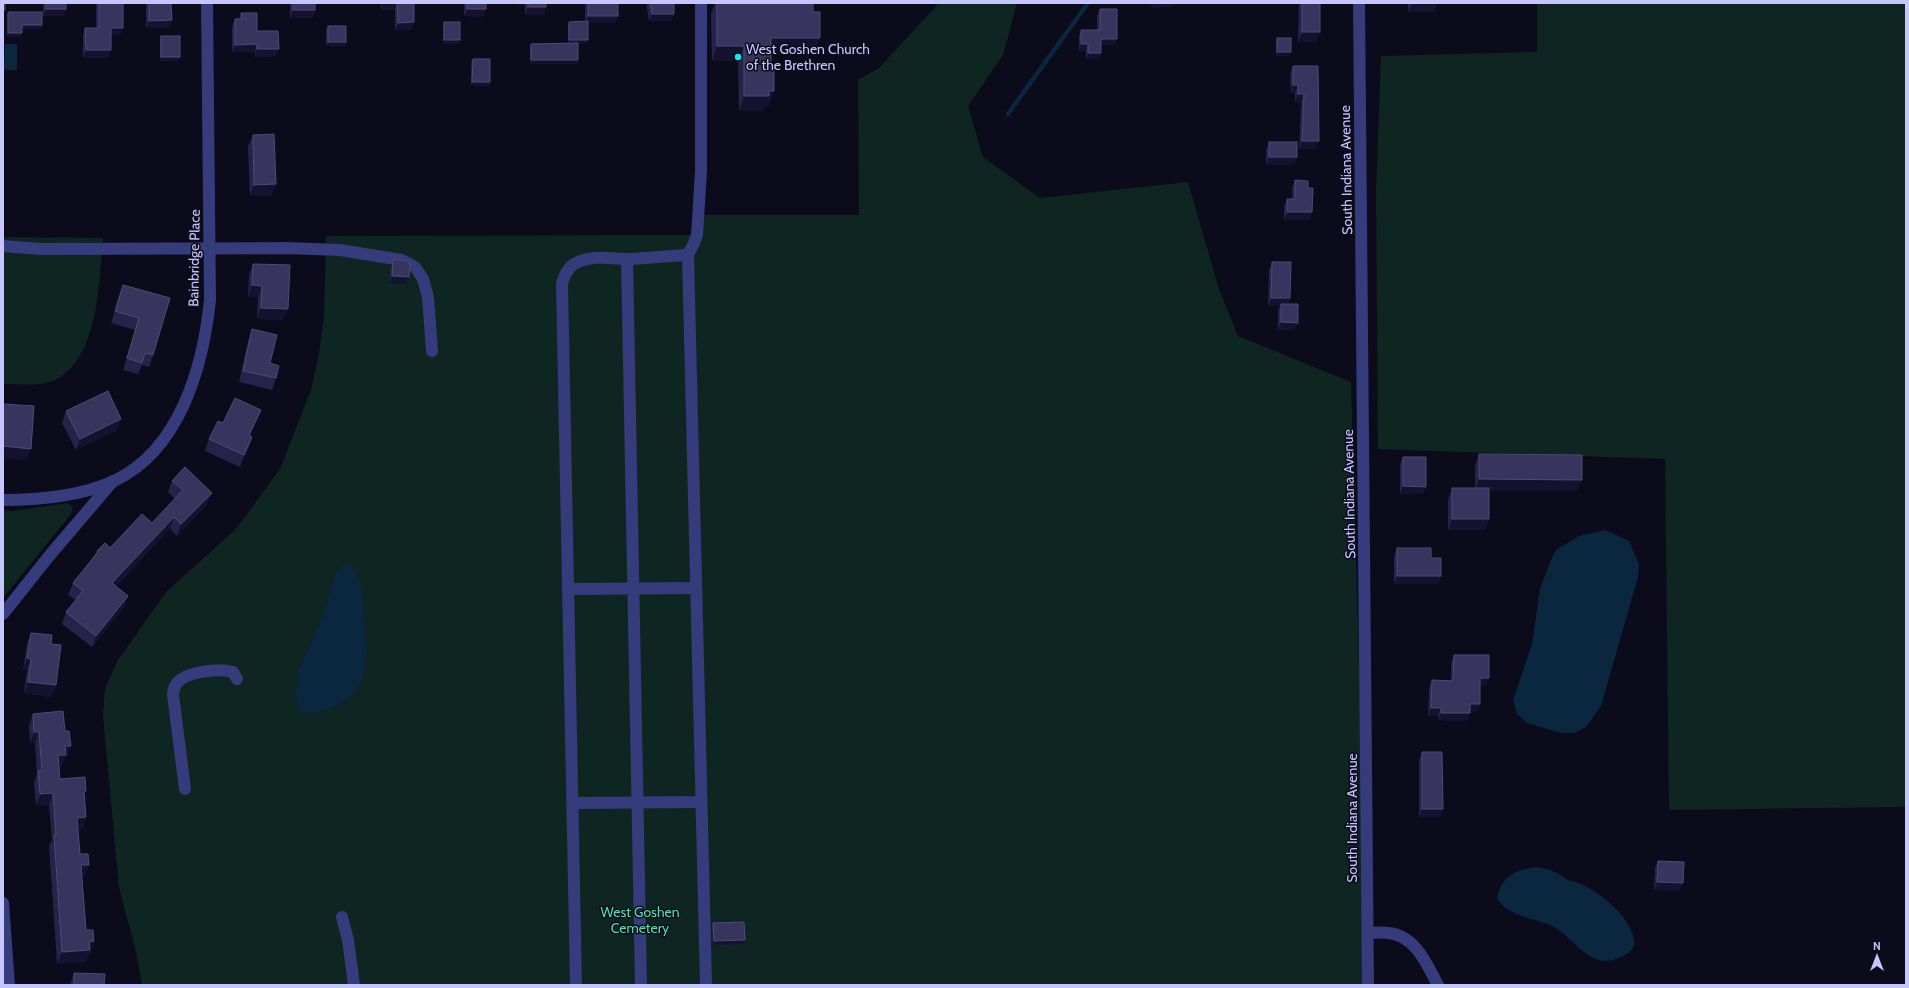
<svg xmlns="http://www.w3.org/2000/svg" width="1909" height="988" font-family="Cabin,sans-serif">
  <style>
    .green { fill: #0e2521 }
    .water { fill: #0b263f }
    .lines { fill: none; stroke-linecap: round; stroke-linejoin: round }
    .stream { stroke: #0b263f; stroke-width: 4.5 }
    .minor { stroke: #353b7b; stroke-width: 12 }
    .wall { fill: #26234a }
    .shaded-wall { fill: #14122f }
    .building { fill: #37355d; stroke: #4d4b76 }
    .poi-dot { fill: #00f0eb; stroke: #0b0b1b; stroke-width: 1.5 }
    .labels { text-anchor: middle; dominant-baseline: central; stroke-width: 3; stroke-linejoin: round; paint-order: stroke }
    .poi-label { font-size: 14px; fill: #c5c5ff; stroke: #0b0b1b; text-anchor: start }
    .street-label { font-size: 14px; fill: #c5c5ff; stroke: #0b0b1b }
    .park-label { font-size: 14px; fill: #52deaa; stroke: #0b0b1b }
  </style>
  <rect width="100%" height="100%" fill="#0b0b1b"/>
  <g class="green">
    <path d="M939,3H1017L1003,55L968,106L983,157L1040,198L1188,182L1218,286L1238,336L1351,382L1368,985H142L135,947L119,888L103,716L105,688L118,660L166,592L236,529L280,469L311,390L319,353L324,317L326,236L696,235L698,215H859L858,80L879,68Z"/>
    <path d="M1537,3H1906V807L1669,810L1665,459L1378,449L1376,190L1381,56L1537,52Z"/>
    <path d="M3,237L103,238C99,280 99,359 55,380C40,387 19,384 3,384Z"/>
    <path d="M68,503L73,507L71,514L3,598V510L13,511Z"/>
  </g>
  <g class="water">
    <path d="M5,44H17V70H4Z"/>
    <path d="M1605,530L1629,541L1639,564L1638,577L1601,706L1586,727L1574,733H1561L1527,723L1517,714L1513,700L1532,644L1540,589L1550,562L1556,550L1579,536Z"/>
    <path d="M343,565H350C363,578 362,597 364,614C366,631 369,658 364,675C356,701 327,714 301,713L296,703L299,670L322,618L336,573Z"/>
    <path d="M1535,867C1541,868 1549,869 1555,872C1560,874 1564,878 1568,880C1574,882 1580,883 1585,886C1605,897 1625,913 1633,935C1636,944 1633,951 1625,955C1615,960 1608,963 1596,959C1579,953 1568,933 1550,925C1531,917 1510,917 1497,899C1500,877 1515,870 1535,867Z"/>
  </g>
  <g class="lines">
    <path class="stream" d="M1008,114L1088,3"/>
    <g class="minor">
      <path d="M701,3V171L697,235L694,243L688,255L706,985"/>
      <path d="M1359,3L1368,985"/>
      <path d="M3,246L41,249L287,248L340,250L402,260L415,267L423,279L428,297L432,351"/>
      <path d="M627,259L641,985"/>
      <path d="M3,500C39,500 81,496 114,481C180,450 203,367 210,300L207,3"/>
      <path d="M568,589L696,588"/>
      <path d="M3,614L50,555L113,481"/>
      <path d="M185,789L173,695C173,693 174,689 175,686C183,671 219,668 233,672L237,679"/>
      <path d="M573,803L701,802"/>
      <path d="M3,903L9,985"/>
      <path d="M342,917L348,940L354,985"/>
      <path d="M1368,933C1375,933 1382,932 1389,933C1416,936 1427,965 1438,985"/>
      <path d="M576,985L562,284C564,276 567,269 574,264C590,254 612,259 629,259C649,258 668,256 688,255"/>
    </g>
  </g>
  <g class="wall">
    <path d="M43,3H66L64,16H43Z"/>
    <path d="M96,3H123L120,35H111L108,58H83V35L85,28H96Z"/>
    <path d="M146,3H171L172,20L169,28H146Z"/>
    <path d="M290,3H315V10L313,18H290Z"/>
    <path d="M381,3H414V22L411,30H395V10H381Z"/>
    <path d="M464,3H486L483,17L464,16Z"/>
    <path d="M519,3H546L544,15H525V5H519Z"/>
    <path d="M585,3H618V16L615,23H588V40L586,44H578L577,64H530V47L531,44L568,43V25L569,22L585,21Z"/>
    <path d="M647,3H674V14L671,21H649L647,8Z"/>
    <path d="M715,3H813L814,53H771V64L774,91L768,106H765L763,111H739L738,61H712L711,14Z"/>
    <path d="M1299,3H1320V32L1316,42H1298Z"/>
    <path d="M1408,3H1437L1434,12H1408Z"/>
    <path d="M1100,9L1115,45H1101L1099,59H1086V51H1079V36L1081,30H1097V16Z"/>
    <path d="M8,12L42,25L41,29H22L20,37H7V16Z"/>
    <path d="M241,13L257,31L276,56L255,57V52H232V26L235,19H239Z"/>
    <path d="M444,22L459,44H443V26Z"/>
    <path d="M328,26L345,46H326V30Z"/>
    <path d="M161,36L179,61H160V40Z"/>
    <path d="M1277,38L1291,52L1289,56H1276V42Z"/>
    <path d="M473,59L490,82L489,86L471,85V62Z"/>
    <path d="M1293,66H1318L1316,149H1299L1301,102H1295V93H1291L1290,74Z"/>
    <path d="M253,135L276,184L271,196H250L248,146Z"/>
    <path d="M1269,142L1297,157L1294,164L1266,165V150Z"/>
    <path d="M1295,180L1308,188L1312,212L1310,220H1284V207L1287,199H1292V188Z"/>
    <path d="M393,260L406,284H390V268Z"/>
    <path d="M1272,262L1290,298L1288,304L1295,330H1278V311L1280,306H1268L1269,270Z"/>
    <path d="M253,264L283,320L257,319L258,297H248L249,275Z"/>
    <path d="M123,285L170,298L153,355L149,367L142,365L138,374L123,370L135,330L111,323Z"/>
    <path d="M252,329L270,363L276,378L272,390L239,382L248,341Z"/>
    <path d="M261,410L256,421L250,436L252,437L248,449L240,467L205,451L209,439L223,423Z"/>
    <path d="M66,411L117,430L76,450L62,423Z"/>
    <path d="M1479,454L1577,491H1489V519L1485,530H1448V500L1452,488H1475V466Z"/>
    <path d="M1403,457L1423,494H1400V464Z"/>
    <path d="M172,481L207,504L177,536L170,528L116,586L128,596L124,607L92,647L62,624L66,612L76,600L68,595L73,583L95,555L97,551L110,548L152,523L175,499L168,492Z"/>
    <path d="M1397,548L1431,558L1441,576L1438,584H1394V556Z"/>
    <path d="M31,633L51,644L56,685L51,697L24,693L27,670H23L27,644Z"/>
    <path d="M1454,655L1486,685H1480V704L1477,711H1470L1467,721L1438,720V716H1428L1429,688L1432,680L1451,681V663Z"/>
    <path d="M33,714L65,731L71,746L66,757H65L61,766H59L60,779L84,796L86,817L82,829H78L80,854L85,876L82,877L86,930L94,941L90,953H89L86,962L57,964L49,846L52,840L49,805L36,806L34,783L37,774L35,743H30L29,725Z"/>
    <path d="M1422,752L1443,809L1440,817H1419V760Z"/>
    <path d="M1658,861L1680,891L1654,890L1655,868Z"/>
    <path d="M713,923L743,944L713,945L712,926Z"/>
    <path d="M74,973L104,985H70Z"/>
  </g>
  <g class="shaded-wall">
    <path d="M383,3H397L395,10H381Z"/>
    <path d="M520,3H526L525,5H519Z"/>
    <path d="M1152,3H1174L1172,7L1150,8Z"/>
    <path d="M1412,3H1437L1434,12H1408Z"/>
    <path d="M528,7H546L544,15H525Z"/>
    <path d="M46,9H66L64,16H43Z"/>
    <path d="M467,9H486L483,17L464,16Z"/>
    <path d="M3,10H5L3,17Z"/>
    <path d="M293,10H315L313,18H290Z"/>
    <path d="M652,14H674L671,21H649Z"/>
    <path d="M588,16H618L615,23H585Z"/>
    <path d="M172,20L169,28H146L149,21Z"/>
    <path d="M414,22L411,30H395L398,23Z"/>
    <path d="M22,25H42L41,29H20Z"/>
    <path d="M111,28H123L120,35H108Z"/>
    <path d="M1302,32H1320L1316,42H1298Z"/>
    <path d="M8,33H22L20,37H7Z"/>
    <path d="M771,38H820L814,53H765Z"/>
    <path d="M1101,39H1117L1115,45H1099Z"/>
    <path d="M444,40H460L459,44H443Z"/>
    <path d="M569,40H588L586,44H568Z"/>
    <path d="M328,42H346L345,46H326Z"/>
    <path d="M257,44L255,52H232L235,45Z"/>
    <path d="M1081,44H1088L1086,51H1079Z"/>
    <path d="M717,46H744L738,61H712Z"/>
    <path d="M257,49H279L276,56L255,57Z"/>
    <path d="M86,50H111L108,58H83Z"/>
    <path d="M1277,52H1291L1289,56H1276Z"/>
    <path d="M1088,53H1101L1099,59H1086Z"/>
    <path d="M161,57H180L179,61H160Z"/>
    <path d="M531,60H578L577,64H530Z"/>
    <path d="M472,82H490L489,86L471,85Z"/>
    <path d="M1293,85H1298L1295,93H1291Z"/>
    <path d="M769,91H774L768,106H765L763,111H739L744,96Z"/>
    <path d="M1298,94H1304L1301,102H1295Z"/>
    <path d="M1302,141H1319L1316,149H1299Z"/>
    <path d="M1269,157H1297L1294,164L1266,165Z"/>
    <path d="M276,184L271,196H250L254,185Z"/>
    <path d="M1287,212H1312L1310,220H1284Z"/>
    <path d="M392,276L409,277L406,284H390Z"/>
    <path d="M252,285L262,286L258,297H248Z"/>
    <path d="M1271,298H1290L1288,306L1281,304L1280,306H1268Z"/>
    <path d="M261,308L288,309L283,320L257,319Z"/>
    <path d="M1281,322L1298,323L1295,330H1278Z"/>
    <path d="M261,410L256,421L245,447L249,435Z"/>
    <path d="M121,419L117,430L76,450L80,439Z"/>
    <path d="M252,437L248,449L240,467L244,455Z"/>
    <path d="M3,446L31,449L26,460L3,458Z"/>
    <path d="M1479,479L1582,480L1577,491H1475Z"/>
    <path d="M1403,486L1426,487L1423,494H1400Z"/>
    <path d="M212,493L207,504L177,536L181,524Z"/>
    <path d="M174,517L170,528L108,594L112,583Z"/>
    <path d="M1452,519H1489L1485,530H1448Z"/>
    <path d="M1397,576H1441L1438,584H1394Z"/>
    <path d="M128,596L124,607L92,647L96,636Z"/>
    <path d="M27,658L31,659L27,670H23Z"/>
    <path d="M1480,678H1489L1486,685H1478Z"/>
    <path d="M28,682L56,685L51,697L24,693Z"/>
    <path d="M1470,704H1480L1477,711H1467Z"/>
    <path d="M1431,708H1441L1438,716H1428Z"/>
    <path d="M1441,713H1470L1467,721L1438,720Z"/>
    <path d="M34,732H39L35,743H30Z"/>
    <path d="M65,746H71L66,757H65L61,766L54,767L58,755Z"/>
    <path d="M53,793L49,805L36,806L40,794Z"/>
    <path d="M1422,809H1443L1440,817H1419Z"/>
    <path d="M86,817L82,829L73,830L77,818Z"/>
    <path d="M81,865H89L85,876L77,877Z"/>
    <path d="M1657,882L1683,883L1680,891L1654,890Z"/>
    <path d="M745,940L743,944L713,945L714,941Z"/>
    <path d="M94,941L90,953H89L86,962L57,964L62,952L89,942Z"/>
  </g>
  <g class="building">
    <rect x="3" y="3" width="2" height="7"/>
    <rect x="46" y="3" width="20" height="6"/>
    <path d="M99,3H123V28H111V50H86L85,28H99Z"/>
    <path d="M149,3H171L172,20L149,21Z"/>
    <rect x="293" y="3" width="22" height="7"/>
    <path d="M397,3H414V22L398,23Z"/>
    <rect x="467" y="3" width="19" height="6"/>
    <rect x="528" y="3" width="18" height="4"/>
    <rect x="588" y="3" width="30" height="13"/>
    <path d="M650,3H674V14H652Z"/>
    <path d="M717,3H813V12H820V38H771V64H774V91H769V96H744V46H717Z"/>
    <rect x="1302" y="3" width="18" height="29"/>
    <path d="M1100,9H1117V39H1101V53H1088V44H1081V30H1100Z"/>
    <path d="M8,12H42V25H22V33H8Z"/>
    <path d="M241,13H257V31H278L279,49H257V44L235,45V19H242Z"/>
    <path d="M588,21V40H569V22Z"/>
    <rect x="444" y="22" width="16" height="18"/>
    <rect x="328" y="26" width="18" height="16"/>
    <rect x="161" y="36" width="19" height="21"/>
    <rect x="1277" y="38" width="14" height="14"/>
    <path d="M578,43V60H531V44Z"/>
    <path d="M473,59H490V82H472Z"/>
    <path d="M1293,66H1318L1319,141H1302L1304,94H1298V85H1293Z"/>
    <path d="M274,134L276,184L254,185L253,135Z"/>
    <rect x="1269" y="142" width="28" height="15"/>
    <path d="M1295,180L1308,181V188H1313L1312,212H1287V199H1295Z"/>
    <path d="M393,260H404L410,263L409,277L392,276Z"/>
    <path d="M1272,262H1291L1290,298H1271Z"/>
    <path d="M253,264L290,265L288,309L261,308L262,286L252,285Z"/>
    <path d="M123,285L170,298L153,355L145,353L142,363L127,358L139,318L115,311Z"/>
    <path d="M1281,304H1298V323L1281,322Z"/>
    <path d="M252,329L277,335L270,363L279,366L276,378L243,371Z"/>
    <path d="M108,391L121,419L80,439L66,411Z"/>
    <path d="M235,398L261,410L249,435L252,437L244,455L209,439L218,421L223,423Z"/>
    <path d="M3,404L34,406L31,449L3,446Z"/>
    <path d="M1479,454L1582,455V480L1479,479Z"/>
    <path d="M1403,457H1426V487L1403,486Z"/>
    <path d="M185,467L212,493L181,524L174,517L112,583L128,596L96,636L66,612L83,591L73,583L98,552L97,551L105,543L110,548L142,514L152,523L183,490L172,481Z"/>
    <rect x="1452" y="488" width="37" height="31"/>
    <path d="M1397,548H1431V558H1441V576H1397Z"/>
    <path d="M31,633L52,635L51,644L61,645L56,685L28,682L31,659L27,658Z"/>
    <path d="M1454,655H1489V678H1480V704H1470V713H1441V708H1431L1432,680L1453,681Z"/>
    <path d="M63,711L65,731H69L71,746H65L66,755H58L60,779L85,777L86,791L84,792L86,817L77,818L80,854H88L89,865H81L82,879L86,930H93L94,941L89,942L90,950L62,952L54,835H56L53,793L40,794L38,771H42L39,732H34L33,714Z"/>
    <path d="M1422,752H1442L1443,809H1422Z"/>
    <path d="M1658,861L1684,862L1683,883L1657,882Z"/>
    <path d="M744,922L745,940L714,941L713,923Z"/>
    <path d="M74,973L105,974L104,985H74Z"/>
  </g>
  <circle class="poi-dot" cx="738" cy="57" r="4"/>
  <g class="labels">
    <g class="poi-label">
      <text x="746" y="49">West Goshen Church<tspan x="746" dy="16">of the Brethren</tspan></text>
    </g>
    <g class="street-label">
      <text transform="translate(1346 170) rotate(-91)">South Indiana Avenue</text>
      <text transform="translate(194 258) rotate(-89)">Bainbridge Place</text>
      <text transform="translate(1349 494) rotate(-91)">South Indiana Avenue</text>
      <text transform="translate(1352 818) rotate(-90)">South Indiana Avenue</text>
    </g>
    <g class="park-label">
      <text x="640" y="912">West Goshen<tspan x="640" dy="16">Cemetery</tspan></text>
    </g>
  </g>
  <rect width="1909" height="988" fill="none" stroke="#c5c5ff" stroke-width="8"/>
  <g transform="translate(1877 956)" stroke="#0b0b1b" stroke-width="3" paint-order="stroke">
  <path d="M0-3L7 15L0 10L-7 15Z" fill="#c5c5ff"/>
  <text y="-6" font-size="11" font-weight="bold" text-anchor="middle" fill="#c5c5ff">N</text>
  </g>
</svg>
